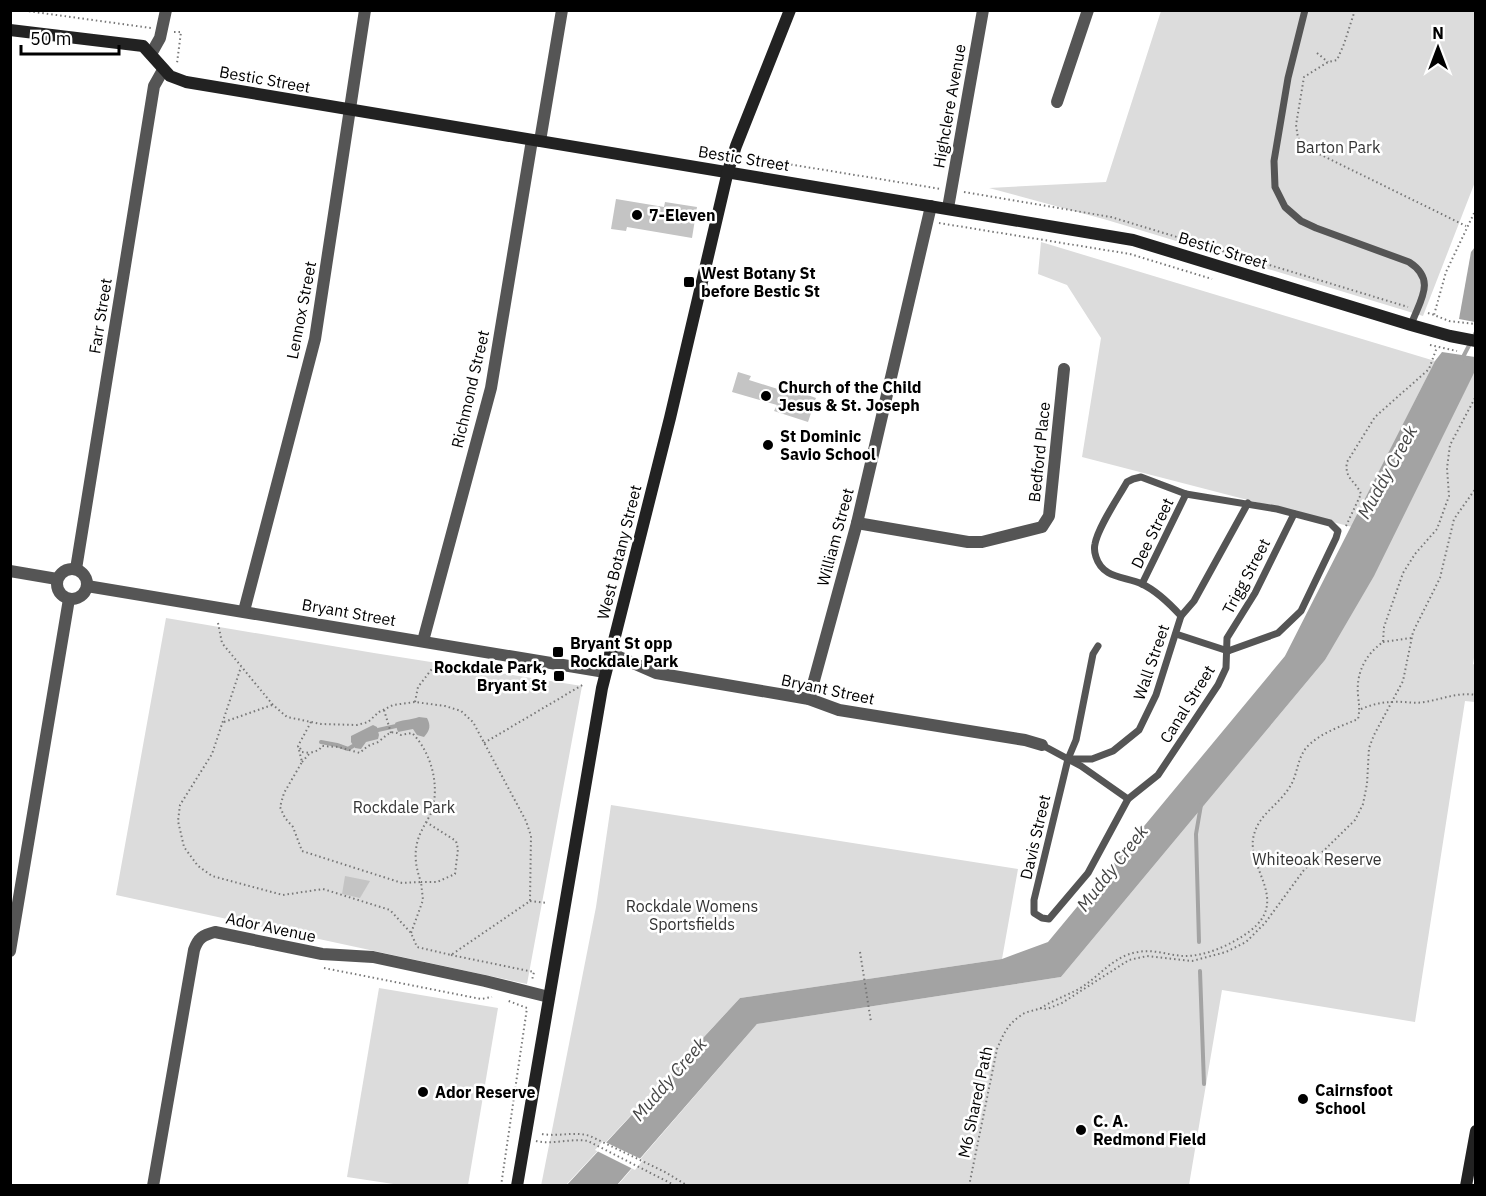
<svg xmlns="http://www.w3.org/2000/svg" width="1486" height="1196" font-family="'IBM Plex Sans',sans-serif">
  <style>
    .green { fill: #dcdcdc }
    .water { fill: #a3a3a3 }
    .pier { fill: #fff }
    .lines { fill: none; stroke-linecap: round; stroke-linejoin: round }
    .stream { stroke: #a3a3a3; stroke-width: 4 }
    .building { fill: #c4c4c4 }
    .path { stroke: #777; stroke-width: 2; stroke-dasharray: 1.5 3; stroke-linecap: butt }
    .lane { stroke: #555; stroke-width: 7 }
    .street { stroke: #555; stroke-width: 12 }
    .secondary { stroke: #222; stroke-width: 12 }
    .poi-dot { fill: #000; stroke: #fff; stroke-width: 2 }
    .labels { text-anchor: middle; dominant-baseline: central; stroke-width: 5; stroke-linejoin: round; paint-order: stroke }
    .street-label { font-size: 16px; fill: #000; stroke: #fff }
    .park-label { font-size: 16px; fill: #333; stroke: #fff }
    .poi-label { font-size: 16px; font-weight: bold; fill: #000; stroke: #fff; text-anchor: start }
    .water-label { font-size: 18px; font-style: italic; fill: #444; stroke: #fff }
  </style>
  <rect width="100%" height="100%" fill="#fff"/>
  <g class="green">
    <path d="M1161,11H1475V182L1423,316L1107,220L989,188L1106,182Z"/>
    <path d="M1041,242L1435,361L1352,527L1082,457L1101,338L1067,285L1038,274Z"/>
    <path d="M1474,373H1475L1476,645L1473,664L1475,665V702L1465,701L1415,1022L1222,990L1189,1185L617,1186L757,1024L1061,977L1325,660Z"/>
    <path d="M166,618L374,653L582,686L527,984L116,895Z"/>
    <path d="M611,805L1018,869L1002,959L740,998L566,1185L541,1186L596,907Z"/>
    <path d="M379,988L498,1008L468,1185H400L347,1177Z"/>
  </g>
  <g class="water">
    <path d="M1475,247V322L1459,319L1471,252Z"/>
    <path d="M1442,352L1475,357V371L1374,576L1325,660L1061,977L757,1024L617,1185L566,1186L740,998L1002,959L1048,942L1285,656L1435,361Z"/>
    <path d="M419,717L427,718C431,726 430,730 424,737L417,735L413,729L398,732L395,723C400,720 411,720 419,717Z"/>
    <path d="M373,725L377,727L379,735L378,739L366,742L361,749L355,748L351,742V736Z"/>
  </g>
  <path class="pier" d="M603,1141L643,1160L635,1170L595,1150Z"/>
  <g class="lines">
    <g class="stream">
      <path d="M1462,359L1476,332"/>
      <path d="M378,730L396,726"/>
      <path d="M321,742L337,745L348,749L353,746"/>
      <path d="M1199,942L1196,834L1201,805"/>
      <path d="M1200,971L1204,1084"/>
    </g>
  </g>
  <g class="building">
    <path d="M616,199L664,207L665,202L697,207L692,238L627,227L626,231L611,229Z"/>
    <path d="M738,372L751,376L749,380L784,391L793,393L794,390L816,398L808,422L774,411L777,405L732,392Z"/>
    <path d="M345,876L370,881L360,898L342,894Z"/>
  </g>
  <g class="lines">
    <g class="path">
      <path d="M20,10L151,28"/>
      <path d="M1355,10L1344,44L1337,60L1328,62L1304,77L1296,125L1298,138L1309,149L1466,226"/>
      <path d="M174,32H181L177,63"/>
      <path d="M1317,53L1328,62"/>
      <path d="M751,158L941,189"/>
      <path d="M964,192L1111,217L1408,307"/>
      <path d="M1476,209L1446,272L1434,315L1449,321L1476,324"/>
      <path d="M939,223L1130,254L1212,279"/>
      <path d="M1428,313L1434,315"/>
      <path d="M1430,345L1457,351"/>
      <path d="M1346,526L1361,494C1356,481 1344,479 1347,462L1375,417L1429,369L1437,347"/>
      <path d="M218,623L222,643L273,705L287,717L321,724L357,725L368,722L379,712L393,705L415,702L445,706L461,711L473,722L526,821L531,836L530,901L451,955L417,947L411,933L390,910L323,889L283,895L212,876L198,866L184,847L178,821L180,805L212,754L241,667"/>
      <path d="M1383,642L1411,638"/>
      <path d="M415,702L418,687L438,661"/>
      <path d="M1361,709C1371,705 1381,702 1393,702C1404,701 1414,704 1425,702C1443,699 1457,692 1476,695"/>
      <path d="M384,710L391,733"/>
      <path d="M224,722L272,705"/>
      <path d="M311,722L298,746L302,762L284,793L280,807L285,818L293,827L302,851L402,883L421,882L423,900L411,933"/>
      <path d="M484,743L584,684"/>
      <path d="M300,748L302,752L310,753"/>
      <path d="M302,762L310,753L319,750L322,746L338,747L360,753C366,747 369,745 376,743C385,739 389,727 401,735L412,733C430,751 439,781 433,807C432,814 426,821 423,828C413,846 414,863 421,882H437L455,874L458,849L456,841L426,822"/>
      <path d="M530,901L547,903"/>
      <path d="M860,952L871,1022"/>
      <path d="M451,955L529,971L534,972L532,980"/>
      <path d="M324,968L481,999L492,997"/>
      <path d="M1040,1008L1047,1009L1062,1003L1129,960L1147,956L1192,961L1226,952L1246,942L1265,923L1304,870L1355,820L1363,804L1367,784L1369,748L1374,735L1403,681L1413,632L1440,578L1454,519L1476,488"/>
      <path d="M542,1134C559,1137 574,1131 590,1136L665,1172L688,1186"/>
      <path d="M536,1141C553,1145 570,1138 588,1141L676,1186"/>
      <path d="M501,1186L527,1008L506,1000"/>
      <path d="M969,1186L997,1049C1003,1035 1007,1025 1020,1016C1026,1011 1034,1011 1041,1008C1052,1001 1065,996 1077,990C1099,978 1112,956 1138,952C1153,949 1168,955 1183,956C1205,957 1233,944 1250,931C1289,901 1249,871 1253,839C1257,815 1277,807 1289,788C1299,774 1296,756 1310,744C1323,732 1342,726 1358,719C1360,710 1359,704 1358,695C1356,673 1365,655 1383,642L1384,627L1403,573L1415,554L1437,529L1449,496L1447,468L1450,445L1476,396"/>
    </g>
    <g class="lane">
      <path d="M1305,10L1288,78L1274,161L1275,187L1285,207L1301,221L1316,228L1409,262C1437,280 1420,300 1411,325"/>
      <path d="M1142,584L1186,494"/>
      <path d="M1181,616C1170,604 1157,591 1142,584C1125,576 1103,579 1096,557C1095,554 1094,548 1095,544C1098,527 1118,498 1127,482L1133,479L1141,477L1186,494L1277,509L1330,523L1338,531L1336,538L1301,611L1278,633L1228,651"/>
      <path d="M1176,634L1228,651"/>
      <path d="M1098,646L1093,654L1076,740L1068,759L1034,900V913L1042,918L1049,919L1088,873L1128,799L1158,775L1218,685L1226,668L1227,638L1255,593L1294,514"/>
      <path d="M1042,745L1081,766L1128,799"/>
      <path d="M1068,759H1092L1113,751L1139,730L1156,695L1181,616L1194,601L1248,503"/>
    </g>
    <g class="street">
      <path d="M151,54L160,38L166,10"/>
      <path d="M1057,102L1088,10"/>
      <path d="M540,141L562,10"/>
      <path d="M948,208L983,10"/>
      <path d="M857,523L968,542H982L1042,527L1049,516L1064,369"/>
      <circle cx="72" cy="584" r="15"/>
      <path d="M76,569L154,86L163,70"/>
      <path d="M10,571L57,579"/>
      <path d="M87,586L605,672"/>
      <path d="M244,611L315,339L365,10"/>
      <path d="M423,641L491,388L532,140"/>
      <path d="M610,653L656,673L809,699L839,710L1025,740L1042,745"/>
      <path d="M809,699L857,523L931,206"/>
      <path d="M10,951L69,599"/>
      <path d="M153,1186L194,950C198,938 203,935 215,932L322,954L373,957L485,981L549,997"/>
    </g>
    <g class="secondary">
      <path d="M10,30L143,46L170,76L186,82L1133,240L1411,325L1450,336L1476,341"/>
      <path d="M517,1186L602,688L670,418L728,171L736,146L790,10"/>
      <path d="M1466,1186L1476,1131"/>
    </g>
  </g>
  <g class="poi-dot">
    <circle cx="637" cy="215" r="6"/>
    <rect x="683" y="276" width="12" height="12" rx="3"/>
    <circle cx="766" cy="396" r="6"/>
    <circle cx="768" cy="445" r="6"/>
    <rect x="552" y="646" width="12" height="12" rx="3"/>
    <rect x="553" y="670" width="12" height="12" rx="3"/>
    <circle cx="423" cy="1092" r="6"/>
    <circle cx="1303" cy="1099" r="6"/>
    <circle cx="1081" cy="1130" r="6"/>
  </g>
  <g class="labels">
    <g class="street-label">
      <text transform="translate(265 79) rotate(10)">Bestic Street</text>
      <text transform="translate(949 106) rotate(-80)">Highclere Avenue</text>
      <text transform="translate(744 158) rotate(9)">Bestic Street</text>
      <text transform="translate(1223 250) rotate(17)">Bestic Street</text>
      <text transform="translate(301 310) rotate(-79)">Lennox Street</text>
      <text transform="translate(100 316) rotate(-81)">Farr Street</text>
      <text transform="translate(470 389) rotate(-77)">Richmond Street</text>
      <text transform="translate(1039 452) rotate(-84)">Bedford Place</text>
      <text transform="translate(1152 533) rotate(-64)">Dee Street</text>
      <text transform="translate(835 537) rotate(-75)">William Street</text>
      <text transform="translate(619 552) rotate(-76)">West Botany Street</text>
      <text transform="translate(1246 576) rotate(-62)">Trigg Street</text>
      <text transform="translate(349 612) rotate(10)">Bryant Street</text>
      <text transform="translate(1151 662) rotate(-71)">Wall Street</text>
      <text transform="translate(828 689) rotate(12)">Bryant Street</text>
      <text transform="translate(1187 704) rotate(-58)">Canal Street</text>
      <text transform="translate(1035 837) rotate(-77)">Davis Street</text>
      <text transform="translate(271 927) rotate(12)">Ador Avenue</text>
      <text transform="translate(975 1102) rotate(-78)">M6 Shared Path</text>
    </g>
    <g class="park-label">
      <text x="1338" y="147">Barton Park</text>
      <text x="404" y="807">Rockdale Park</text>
      <text x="1317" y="859">Whiteoak Reserve</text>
      <text x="692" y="906">Rockdale Womens<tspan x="692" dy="18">Sportsfields</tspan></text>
    </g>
    <g class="poi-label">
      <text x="649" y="215">7-Eleven</text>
      <text x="701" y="273">West Botany St<tspan x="701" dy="18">before Bestic St</tspan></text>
      <text x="778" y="387">Church of the Child<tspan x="778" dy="18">Jesus &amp; St. Joseph</tspan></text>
      <text x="780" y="436">St Dominic<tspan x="780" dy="18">Savio School</tspan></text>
      <text x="570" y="643">Bryant St opp<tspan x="570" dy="18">Rockdale Park</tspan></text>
      <text x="547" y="667" text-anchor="end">Rockdale Park,<tspan x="547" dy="18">Bryant St</tspan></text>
      <text x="1315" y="1090">Cairnsfoot<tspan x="1315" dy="18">School</tspan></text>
      <text x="435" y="1092">Ador Reserve</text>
      <text x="1093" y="1121">C. A.<tspan x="1093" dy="18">Redmond Field</tspan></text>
    </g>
    <g class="water-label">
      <text transform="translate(1387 472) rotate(-61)">Muddy Creek</text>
      <text transform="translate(1112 868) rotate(-52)">Muddy Creek</text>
      <text transform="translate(669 1079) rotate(-49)">Muddy Creek</text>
    </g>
  </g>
  <rect width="1486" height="1196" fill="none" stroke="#000000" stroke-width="24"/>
  <g transform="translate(1438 48)" stroke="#ffffff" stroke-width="4.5" paint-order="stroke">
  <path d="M0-4.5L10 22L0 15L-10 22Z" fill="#000000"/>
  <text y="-9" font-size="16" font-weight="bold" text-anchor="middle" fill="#000000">N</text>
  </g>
  <path d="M21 45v9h98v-9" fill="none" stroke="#000000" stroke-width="3"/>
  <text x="30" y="45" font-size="18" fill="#000000" stroke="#ffffff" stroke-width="4.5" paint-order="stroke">50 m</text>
</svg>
